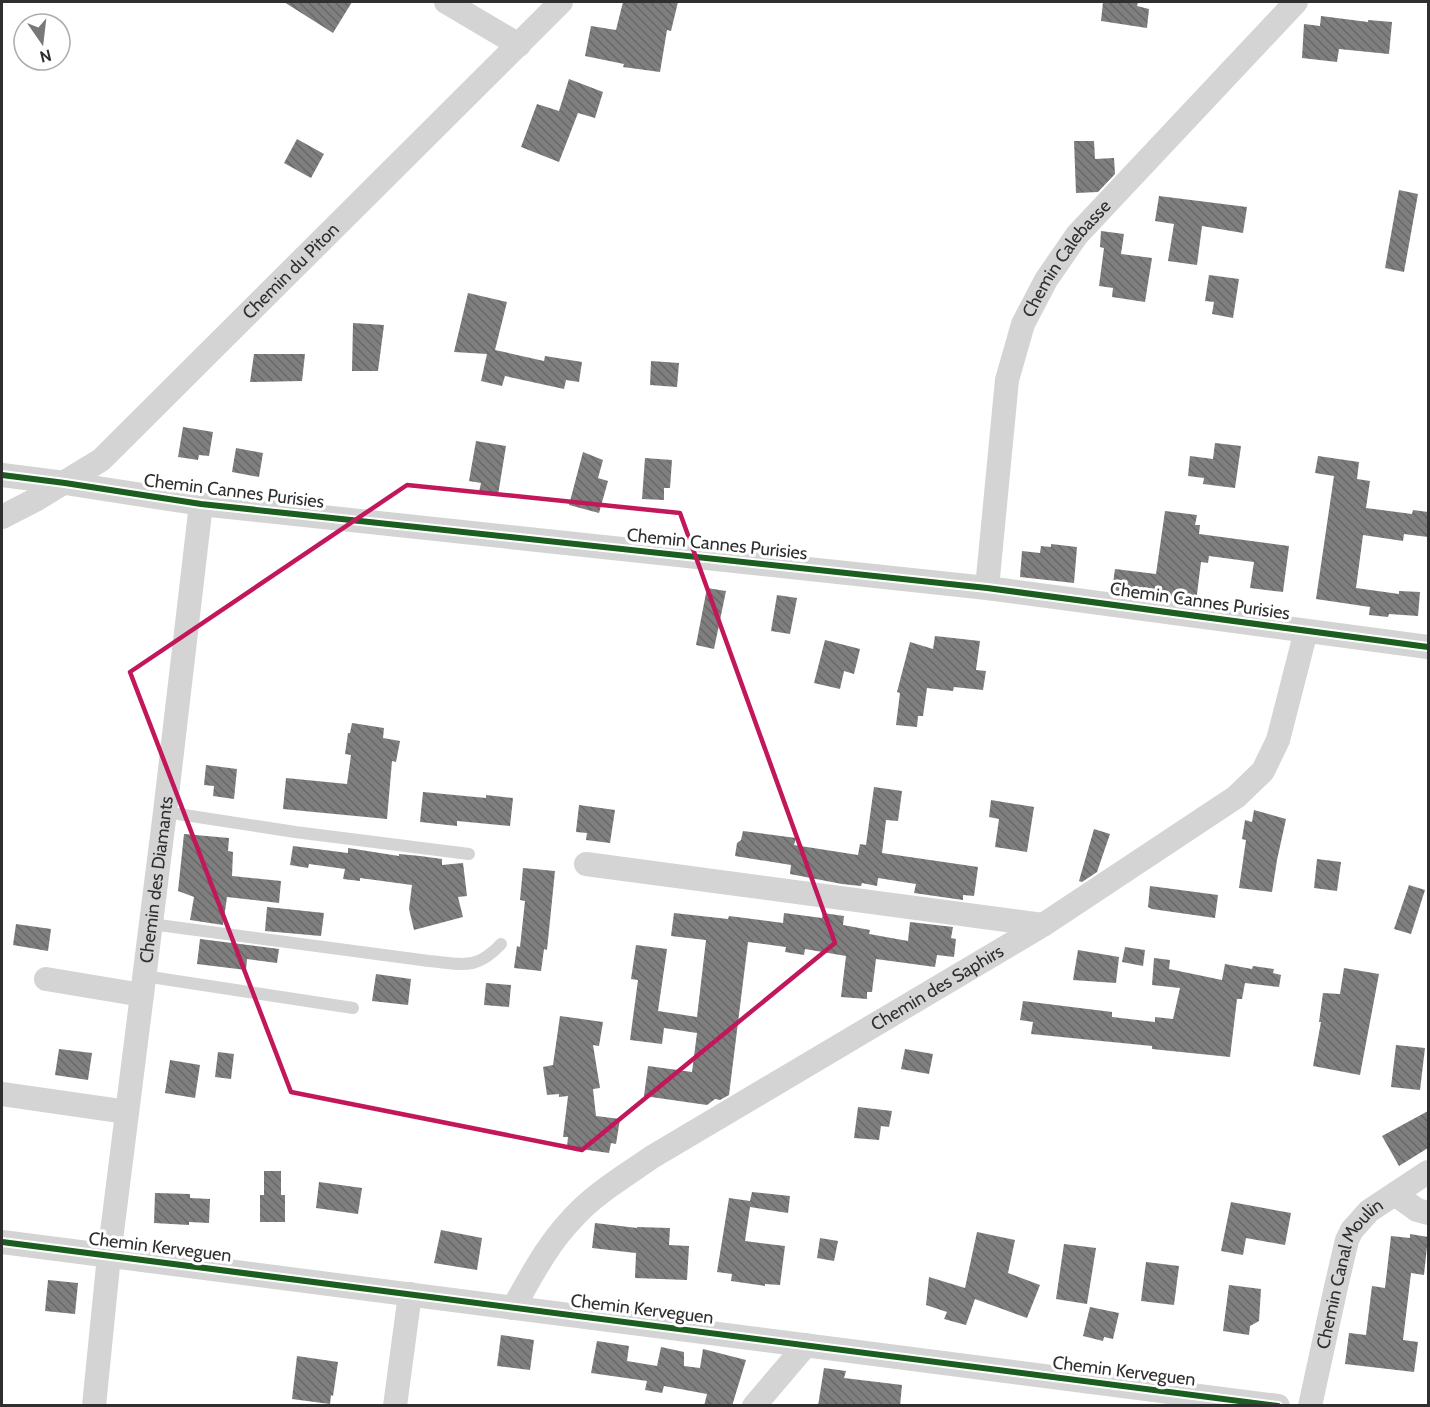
<svg xmlns="http://www.w3.org/2000/svg" width="1430" height="1407" font-family="Cabin,sans-serif">
  <style>
    .building { fill: url(#building-back-hatch) }
    .lines { fill: none; stroke-linecap: round; stroke-linejoin: round }
    .lane { stroke: #d4d4d4; stroke-width: 12 }
    .street { stroke: #d4d4d4; stroke-width: 24 }
    .cycleway-casing { stroke: #fff; stroke-width: 10 }
    .cycleway { stroke: #1b5e20; stroke-width: 6 }
    .marked { fill: none; stroke: #c2185b; stroke-width: 4.5; stroke-linejoin: round }
    .labels { text-anchor: middle; dominant-baseline: central; stroke-width: 6; stroke-linejoin: round; paint-order: stroke }
    .street-label { font-size: 18px; fill: #2f2f2f; stroke: #fff }
  </style>
  <defs>
    <pattern id="building-back-hatch" width="6" height="6" patternUnits="userSpaceOnUse" patternTransform="scale(1.5)"><rect width="6" height="6" fill="#7f7f7f"/><path d="M-1 5l2 2M0 0l6 6M5-1l2 2" fill="none" stroke="#686868"/></pattern>
  </defs>
  <rect width="100%" height="100%" fill="#fff"/>
  <g class="building">
    <path d="M284,2H352L333,33Z"/>
    <path d="M623,2H678L671,31L667,30L660,72L623,67L624,64L585,56L591,26L616,30Z"/>
    <path d="M1103,2H1138L1137,6L1149,9L1147,28L1101,21Z"/>
    <path d="M1321,16L1368,22V20L1392,22L1389,54L1339,49L1337,62L1302,58L1304,24L1320,26Z"/>
    <path d="M569,79L603,92L595,118L578,113L559,162L521,147L537,104L559,111Z"/>
    <path d="M297,139L324,154L311,178L284,163Z"/>
    <path d="M1074,141H1094L1095,159L1114,158L1115,174L1098,192L1076,193Z"/>
    <path d="M1399,190L1418,194L1404,272L1385,268Z"/>
    <path d="M1159,196L1247,207L1243,233L1202,226L1197,265L1168,261L1174,224L1155,221Z"/>
    <path d="M1101,231L1124,234L1121,254L1152,258L1145,302L1112,297L1113,288L1099,286L1104,248L1100,247Z"/>
    <path d="M1209,275L1239,279L1233,318L1212,314L1214,302L1205,301Z"/>
    <path d="M468,293L507,302L495,350L544,361L545,356L582,362L579,382L566,380L564,389L505,376L502,386L481,381L487,354L454,352Z"/>
    <path d="M353,323L384,325L378,371H352Z"/>
    <path d="M254,354H305L302,381L250,382Z"/>
    <path d="M651,361L679,363L677,387L650,385Z"/>
    <path d="M183,427L213,432L209,456L199,455L198,460L178,457Z"/>
    <path d="M476,441L506,446L498,495L479,492L481,483L469,481Z"/>
    <path d="M1215,443L1241,446L1235,488L1203,484L1204,478L1188,476L1190,456L1213,459Z"/>
    <path d="M236,448L263,453L259,477L232,472Z"/>
    <path d="M583,452L603,460L598,478L608,481L599,513L569,505Z"/>
    <path d="M1318,456L1359,462L1357,479L1370,481L1366,508L1412,514L1413,510L1428,512V537L1404,534L1403,541L1363,535L1356,588L1399,594V591L1420,592L1418,616L1389,614L1388,617L1369,615L1370,607L1316,599L1334,476L1315,473Z"/>
    <path d="M645,458L672,460L670,488H664V500L642,499Z"/>
    <path d="M1165,511L1197,515L1195,525H1200L1199,534L1289,546L1283,592L1250,588L1254,562L1209,556L1208,563L1201,562L1196,602L1112,590L1115,569L1156,574Z"/>
    <path d="M1051,544L1077,547L1074,583L1020,577L1022,551L1040,553L1041,546L1051,547Z"/>
    <path d="M707,588L726,591L714,649L696,645Z"/>
    <path d="M777,595L797,598L790,634L771,631Z"/>
    <path d="M935,636L980,641L976,670L986,671L983,690L954,687L953,691L927,688L923,716H918L917,727L896,725L900,693L897,692L910,642L933,649Z"/>
    <path d="M825,640L860,649L854,674L844,671L840,689L814,683Z"/>
    <path d="M352,723L384,728L383,738L400,741L396,762L392,761L387,819L283,809L286,778L347,784L351,755L345,754L348,733H350Z"/>
    <path d="M206,765L237,769L234,799L213,796L214,786L204,785Z"/>
    <path d="M874,787L902,791L898,821L886,820L882,853L978,867L974,896L963,895V900L914,893L916,884L878,878L877,886L862,883L861,886L842,884L790,874L791,865L735,856L737,843L741,840L743,831L796,838L794,845L858,855L860,844L866,845Z"/>
    <path d="M423,792L486,798V795L513,798L510,826L457,821V826L420,822Z"/>
    <path d="M991,800L1034,807L1027,852L995,847L999,819L989,817Z"/>
    <path d="M579,805L615,810L610,843L586,840L587,833L576,832Z"/>
    <path d="M1254,810L1286,819L1277,860L1272,892L1239,888L1246,840L1242,839L1245,820L1252,822Z"/>
    <path d="M1094,829L1110,834L1097,872L1082,882L1079,881Z"/>
    <path d="M184,834L229,838L228,851L233,852L232,876L281,881L279,903L227,897L223,925L190,920L194,897L178,891Z"/>
    <path d="M293,846L348,853V848L399,856V854L420,856L442,859V865L463,863L467,896L458,897L463,917L414,930L409,909L412,885L360,878V881L343,879L345,869L309,864L308,868L290,865Z"/>
    <path d="M1317,859L1341,862L1337,891L1314,888Z"/>
    <path d="M523,868L555,871L547,950L544,949L541,971L514,968L517,946L520,947L525,901L520,900Z"/>
    <path d="M1409,885L1425,890L1411,934L1394,929Z"/>
    <path d="M1150,886L1218,895L1215,918L1152,909L1148,907Z"/>
    <path d="M267,907L324,913L321,936L265,931Z"/>
    <path d="M674,913L728,919L729,916L783,923L784,913L822,918L823,913L844,916L843,925L870,930L869,934L908,941L910,922L953,927L951,938L956,939L954,957L937,955L935,967L876,959L872,992H867V999L841,997L846,956L805,949L804,955L785,952L786,947L748,942L729,1095L720,1100L715,1099L707,1105L644,1096L648,1066L692,1072L697,1033L664,1028L662,1044L630,1040L638,980L631,979L636,945L667,949L658,1011L697,1017L706,940L671,936Z"/>
    <path d="M16,924L51,929L48,951L13,945Z"/>
    <path d="M200,939L279,949L277,963L247,959L246,970L197,964Z"/>
    <path d="M1125,947L1145,950L1143,966L1122,962Z"/>
    <path d="M1078,950L1119,957L1116,983L1073,980Z"/>
    <path d="M1154,958L1170,960L1169,969L1222,980L1225,964L1252,969L1253,966L1274,969L1273,973L1281,975L1279,987L1245,983L1242,999H1237L1230,1057L1152,1049V1046L1031,1034L1033,1022L1020,1020L1023,1001L1112,1012V1017L1155,1022V1017L1173,1019L1180,988L1152,985Z"/>
    <path d="M1344,968L1379,974L1360,1075L1313,1066L1321,1022H1319L1323,993L1340,994Z"/>
    <path d="M376,974L411,979L408,1005L372,1001Z"/>
    <path d="M486,983L511,985L509,1007L484,1005Z"/>
    <path d="M560,1016L603,1022L599,1046L593,1045L600,1088L593,1089L596,1116L620,1119L616,1144L611,1143L609,1153L567,1147L568,1137H563L568,1096L559,1097V1094L547,1095L543,1067L553,1065Z"/>
    <path d="M1396,1045L1425,1048L1420,1090L1391,1087Z"/>
    <path d="M59,1049L92,1053L88,1080L55,1075Z"/>
    <path d="M905,1049L933,1054L929,1074L901,1069Z"/>
    <path d="M218,1052L234,1054L231,1079L215,1077Z"/>
    <path d="M170,1060L200,1065L195,1098L165,1093Z"/>
    <path d="M858,1107L892,1111L889,1127L881,1126L879,1140L854,1138Z"/>
    <path d="M1428,1111V1148L1399,1166L1382,1136Z"/>
    <path d="M264,1171H281V1195H285V1222H260V1195H264Z"/>
    <path d="M319,1182L362,1188L358,1214L316,1208Z"/>
    <path d="M752,1192L790,1196L788,1213L750,1207L745,1241L785,1246L780,1285L765,1284V1286L731,1281L732,1274L717,1272L729,1198L750,1201Z"/>
    <path d="M155,1193L190,1194V1198L210,1199L209,1223L189,1222V1225L154,1223Z"/>
    <path d="M1231,1202L1291,1213L1285,1245L1246,1238L1243,1255L1221,1251Z"/>
    <path d="M595,1223L637,1228V1227L670,1228L669,1245L689,1246L687,1280L635,1278L636,1253L592,1248Z"/>
    <path d="M441,1230L482,1238L477,1270L434,1263Z"/>
    <path d="M977,1232L1015,1240L1008,1273L1040,1285L1027,1318L975,1299L966,1325L944,1319L947,1312L926,1305L929,1277L965,1288Z"/>
    <path d="M1410,1234L1428,1237L1424,1275L1411,1273L1403,1340L1418,1342L1414,1372L1345,1364L1349,1333L1366,1335L1372,1286L1385,1288L1391,1236L1410,1238Z"/>
    <path d="M820,1238L838,1241L834,1261L817,1258Z"/>
    <path d="M1064,1244L1096,1248L1087,1304L1056,1299Z"/>
    <path d="M1146,1262L1179,1266L1174,1305L1141,1301Z"/>
    <path d="M48,1280L78,1283L75,1314L45,1311Z"/>
    <path d="M1229,1285L1261,1289L1259,1321L1250,1326L1249,1335L1223,1331Z"/>
    <path d="M1090,1307L1119,1313L1113,1339L1104,1337L1103,1341L1083,1336Z"/>
    <path d="M501,1335L534,1340L530,1370L497,1366Z"/>
    <path d="M597,1341L629,1346L627,1361L657,1366L661,1347L684,1352V1366L700,1368L703,1349L746,1360L732,1406H704L707,1394L664,1386L662,1393L645,1390L647,1381L591,1373Z"/>
    <path d="M297,1356L338,1362L333,1396L331,1395L330,1404L292,1399Z"/>
    <path d="M824,1368L846,1371L844,1378L902,1385L900,1406H818Z"/>
  </g>
  <g class="lines">
    <g class="lane">
      <path d="M165,812L295,832L469,854"/>
      <path d="M151,924L429,961C462,964 476,971 501,944"/>
      <path d="M144,976L353,1008"/>
    </g>
    <g class="street">
      <path d="M446,2L519,45"/>
      <path d="M2,475L65,483L201,504L987,588L1428,647"/>
      <path id="s1" d="M2,517L37,499L101,460L561,2"/>
      <path id="s2" d="M987,588L1007,380L1023,324L1046,280L1077,235L1296,2"/>
      <path d="M586,864L1043,925"/>
      <path d="M46,979L142,995"/>
      <path d="M2,1094L127,1112"/>
      <path d="M1395,1194L1417,1210L1428,1213"/>
      <path d="M2,1242L1278,1406"/>
      <path id="s3" d="M513,1308C531,1277 547,1245 572,1219C594,1194 625,1176 652,1157L1043,925L1236,797L1263,771L1278,740L1306,631"/>
      <path id="s4" d="M94,1406L109,1256L165,812L201,504"/>
      <path d="M395,1406L410,1294"/>
      <path d="M754,1406L806,1345"/>
      <path id="s5" d="M1310,1406L1336,1287L1347,1240L1352,1230L1369,1211L1428,1172"/>
    </g>
    <defs>
      <g id="cycleway">
        <path d="M2,475L65,483L201,504L987,588L1428,647"/>
        <path d="M2,1242L1278,1406"/>
      </g>
    </defs>
    <use href="#cycleway" class="cycleway-casing"/>
    <use href="#cycleway" class="cycleway"/>
  </g>
  <path class="marked" d="M407,485L680,513L835,943L582,1150L291,1092L130,672Z"/>
  <g class="labels">
    <g class="street-label">
      <text stroke="none"><textPath href="#s2" startOffset="346">Chemin Calebasse</textPath></text>
      <text stroke="none"><textPath href="#s1" startOffset="382">Chemin du Piton</textPath></text>
      <text transform="translate(234 491) rotate(7)">Chemin Cannes Purisies</text>
      <text transform="translate(717 544) rotate(6)">Chemin Cannes Purisies</text>
      <text transform="translate(1200 601) rotate(8)">Chemin Cannes Purisies</text>
      <text stroke="none"><textPath href="#s4" startOffset="530">Chemin des Diamants</textPath></text>
      <text stroke="none"><textPath href="#s3" startOffset="540">Chemin des Saphirs</textPath></text>
      <text transform="translate(160 1247) rotate(7)">Chemin Kerveguen</text>
      <text stroke="none"><textPath href="#s5" startOffset="140">Chemin Canal Moulin</textPath></text>
      <text transform="translate(642 1309) rotate(7)">Chemin Kerveguen</text>
      <text transform="translate(1124 1371) rotate(7)">Chemin Kerveguen</text>
    </g>
  </g>
  <rect width="1430" height="1407" fill="none" stroke="#2f2f2f" stroke-width="6"/>
  <g transform="translate(42 42) rotate(166)"><circle r="28" fill="#ffffff" stroke="#acacac" stroke-width="1.5"/>
  <path d="M0-4.5L10 22L0 15L-10 22Z" fill="#787878"/>
  <text y="-9" font-size="16" font-weight="bold" text-anchor="middle" fill="#2f2f2f">N</text>
  </g>
</svg>
